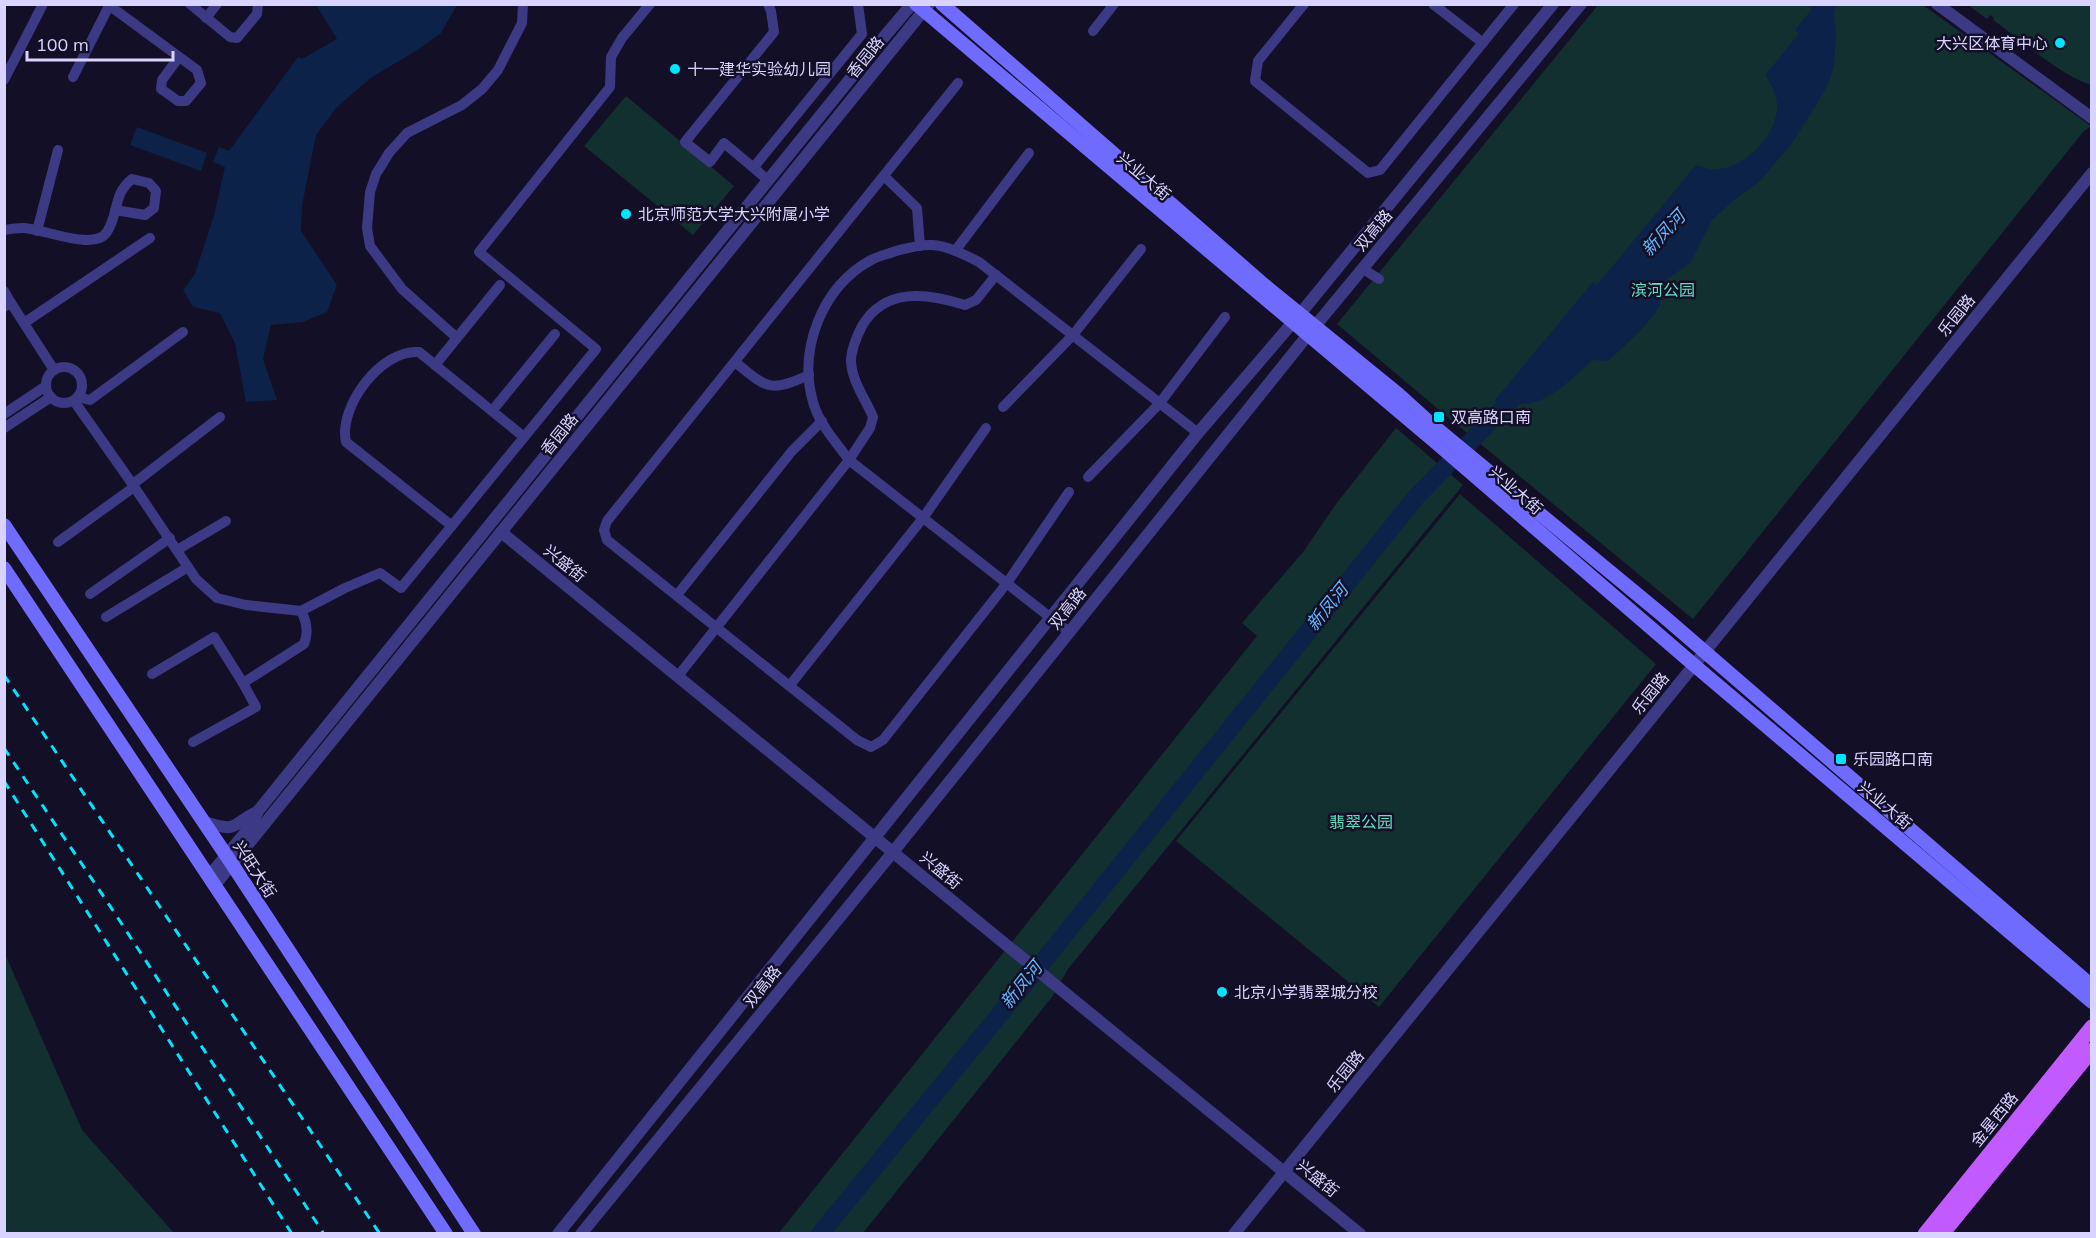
<svg xmlns="http://www.w3.org/2000/svg" width="2096" height="1238" font-family="Mulish,'Noto Sans SC',sans-serif">
  <style>
    .green { fill: #12302f }
    .water { fill: #0c2248 }
    .lines { fill: none; stroke-linecap: round; stroke-linejoin: round }
    .river { stroke: #0c2248; stroke-width: 18 }
    .minor { stroke: #3d3a85; stroke-width: 10 }
    .tertiary { stroke: #3d3a85; stroke-width: 12 }
    .secondary { stroke: #6f6bff; stroke-width: 14 }
    .primary { stroke: #c25bff; stroke-width: 15 }
    .rail { stroke: #00e5ff; stroke-width: 3; stroke-dasharray: 9 8; stroke-linecap: butt }
    .poi-dot { fill: #00e5ff; stroke: #130f26; stroke-width: 2 }
    .labels { text-anchor: middle; dominant-baseline: central; stroke-width: 5; stroke-linejoin: round; paint-order: stroke }
    .poi-label { font-size: 16px; fill: #d9d4ff; stroke: #130f26; text-anchor: start }
    .street-label { font-size: 16px; fill: #d9d4ff; stroke: #130f26 }
    .park-label { font-size: 16px; fill: #5fe0c0; stroke: #130f26 }
    .water-label { font-size: 18px; font-style: italic; fill: #62b6ff; stroke: #130f26 }
  </style>
  <rect width="100%" height="100%" fill="#130f26"/>
  <g class="green">
    <path d="M1598,5H1923L2091,126L2083,132L1693,619L1444,414L1337,324Z"/>
    <path d="M1968,5H2091V85C2061,76 2020,39 1993,20L1994,18L1990,15L1987,19Z"/>
    <path d="M626,96L734,186L693,235L584,146Z"/>
    <path d="M1396,428L1463,485L1068,969L1052,997L863,1233L778,1234L1257,636L1242,623L1303,552L1336,504Z"/>
    <path d="M1460,494L1656,664L1379,1007L1176,841Z"/>
    <path d="M5,954L82,1130L174,1233H5Z"/>
  </g>
  <g class="water">
    <path d="M316,5H457L441,33L416,51L372,77L337,107L316,135L302,206L301,231L337,285L327,312L303,322L271,325L263,359L277,400L246,402L235,343L220,313L193,307L183,290L195,274L214,215L225,167L213,162L219,147L229,151L298,57L302,59L337,39Z"/>
    <path d="M1807,5H1836L1834,15L1836,33L1834,67L1828,84L1818,102L1793,142L1759,182L1734,200L1712,220L1690,263L1666,280C1669,310 1628,342 1608,361L1593,360C1570,379 1545,410 1512,403L1506,409L1495,400L1593,282L1597,285L1696,165C1704,168 1711,170 1719,169C1746,167 1775,136 1777,109C1778,96 1772,86 1765,75L1799,34L1795,30L1812,9Z"/>
    <path d="M137,127L207,153L201,171L130,145Z"/>
  </g>
  <g class="lines">
    <path class="river" d="M820,1234L1050,953L1416,497L1520,391"/>
    <g class="minor">
      <path d="M190,4L230,37L237,38L257,14L258,4"/>
      <path d="M768,4L771,11L774,32L685,142L710,162L724,143L768,180"/>
      <path d="M1304,4L1258,61L1255,81L1368,173L1380,170L1514,4"/>
      <path d="M1433,4L1483,43"/>
      <path d="M110,6L197,70L201,83L186,101H178L161,89L162,80L179,57"/>
      <path d="M206,18L217,4"/>
      <path d="M1093,31L1114,4"/>
      <path d="M73,77L110,4"/>
      <path d="M4,80L43,4"/>
      <path d="M958,83L607,521L604,530L607,540L857,740L871,747L883,740L1007,583L1069,492"/>
      <path d="M754,167L862,34L858,4"/>
      <path d="M884,176L917,208L920,246"/>
      <path d="M4,230C10,229 17,228 23,228C42,228 94,252 107,232C119,213 113,194 132,179L149,183L156,191L154,208L145,215L115,210"/>
      <path d="M37,231L58,150"/>
      <path d="M955,251L1029,153"/>
      <path d="M1363,269L1379,279"/>
      <path d="M4,291L11,303L4,307"/>
      <path d="M11,303L54,370"/>
      <path d="M24,323L150,238"/>
      <path d="M457,338L402,289L370,246L367,228L370,192L376,174L389,153L407,133L462,105L482,89L498,70L522,23L523,4"/>
      <path d="M735,362C767,388 769,393 809,375"/>
      <path d="M435,365L500,285"/>
      <circle cx="64" cy="385" r="18"/>
      <path d="M78,397L90,400L183,332"/>
      <path d="M74,401L131,482L196,579L217,598L246,605L301,611L345,588L380,573L401,588L596,349L479,252L610,87L611,57L622,38L650,4"/>
      <path d="M1003,407L1073,335L1141,249"/>
      <path d="M492,411L555,334"/>
      <path d="M4,414L46,386"/>
      <path d="M4,428L51,397"/>
      <path d="M1088,477L1159,404L1225,317"/>
      <path d="M133,484L220,417"/>
      <path d="M452,526L346,442C338,407 381,349 419,352L524,437"/>
      <path d="M58,542L134,487"/>
      <path d="M177,550L226,521"/>
      <path d="M90,594L170,538"/>
      <path d="M677,595L792,451L822,421"/>
      <path d="M106,617L188,567"/>
      <path d="M1069,632L849,460C836,442 819,424 813,402C798,349 822,287 871,260C878,256 888,254 896,251C908,248 920,244 932,245C948,246 965,255 979,262L1198,433"/>
      <path d="M152,674L214,637L243,683"/>
      <path d="M678,676L849,460L870,428L873,417C865,398 852,382 851,361C851,350 857,336 862,326C885,287 927,293 965,305L976,300L996,275"/>
      <path d="M790,685L923,518L986,428"/>
      <path d="M193,742L256,707L243,683L304,644C309,632 307,622 301,611"/>
    </g>
    <g class="tertiary">
      <path d="M1937,4L2092,118"/>
      <path d="M501,532L1360,1234"/>
      <path d="M204,822C240,833 229,825 257,812"/>
      <path d="M209,876L250,827L258,811L884,37L912,4"/>
      <path d="M215,885L929,4"/>
      <path d="M558,1234L1198,433L1300,314L1553,4"/>
      <path d="M581,1234L893,852L1307,336L1581,4"/>
      <path d="M1234,1234L2092,173"/>
    </g>
    <g class="secondary">
      <path d="M916,4L1434,441L1694,665L2092,1002"/>
      <path d="M942,4L1263,284L1398,394L1430,423L1661,614L2092,986"/>
      <path d="M4,525L232,864L474,1234"/>
      <path d="M4,568L446,1234"/>
    </g>
    <g class="primary">
      <path d="M1925,1234L2092,1027"/>
      <path d="M1942,1234L2092,1050"/>
    </g>
    <g class="rail">
      <path d="M4,675L380,1234"/>
      <path d="M4,748L114,912L324,1234"/>
      <path d="M4,781L292,1234"/>
    </g>
  </g>
  <g class="poi-dot">
    <circle cx="2060" cy="43" r="6"/>
    <circle cx="675" cy="69" r="6"/>
    <circle cx="626" cy="214" r="6"/>
    <rect x="1433" y="411" width="12" height="12" rx="3"/>
    <rect x="1835" y="753" width="12" height="12" rx="3"/>
    <circle cx="1222" cy="992" r="6"/>
  </g>
  <g class="labels">
    <g class="poi-label">
      <text x="2048" y="43" text-anchor="end">大兴区体育中心</text>
      <text x="687" y="69">十一建华实验幼儿园</text>
      <text x="638" y="214">北京师范大学大兴附属小学</text>
      <text x="1451" y="417">双高路口南</text>
      <text x="1853" y="759">乐园路口南</text>
      <text x="1234" y="992">北京小学翡翠城分校</text>
    </g>
    <g class="street-label">
      <text transform="translate(865 57) rotate(-51)">香园路</text>
      <text transform="translate(1144 176) rotate(40)">兴业大街</text>
      <text transform="translate(1373 230) rotate(-50)">双高路</text>
      <text transform="translate(1956 315) rotate(-51)">乐园路</text>
      <text transform="translate(559 434) rotate(-51)">香园路</text>
      <text transform="translate(1516 490) rotate(41)">兴业大街</text>
      <text transform="translate(565 563) rotate(39)">兴盛街</text>
      <text transform="translate(1067 608) rotate(-51)">双高路</text>
      <text transform="translate(1650 693) rotate(-51)">乐园路</text>
      <text transform="translate(1885 805) rotate(40)">兴业大街</text>
      <text transform="translate(255 869) rotate(57)">兴旺大街</text>
      <text transform="translate(941 870) rotate(40)">兴盛街</text>
      <text transform="translate(762 986) rotate(-51)">双高路</text>
      <text transform="translate(1345 1071) rotate(-51)">乐园路</text>
      <text transform="translate(1994 1119) rotate(-51)">金星西路</text>
      <text transform="translate(1318 1178) rotate(39)">兴盛街</text>
    </g>
    <g class="park-label">
      <text x="1663" y="290">滨河公园</text>
      <text x="1361" y="822">翡翠公园</text>
    </g>
    <g class="water-label">
      <text transform="translate(1663 233) rotate(-47)">新凤河</text>
      <text transform="translate(1327 607) rotate(-51)">新凤河</text>
      <text transform="translate(1021 985) rotate(-51)">新凤河</text>
    </g>
  </g>
  <rect width="2096" height="1238" fill="none" stroke="#d9d4ff" stroke-width="12"/>
  <path d="M27 51v9h146v-9" fill="none" stroke="#d9d4ff" stroke-width="3"/>
  <text x="36" y="51" font-size="18" fill="#d9d4ff" stroke="#130f26" stroke-width="4.5" paint-order="stroke">100 m</text>
</svg>
